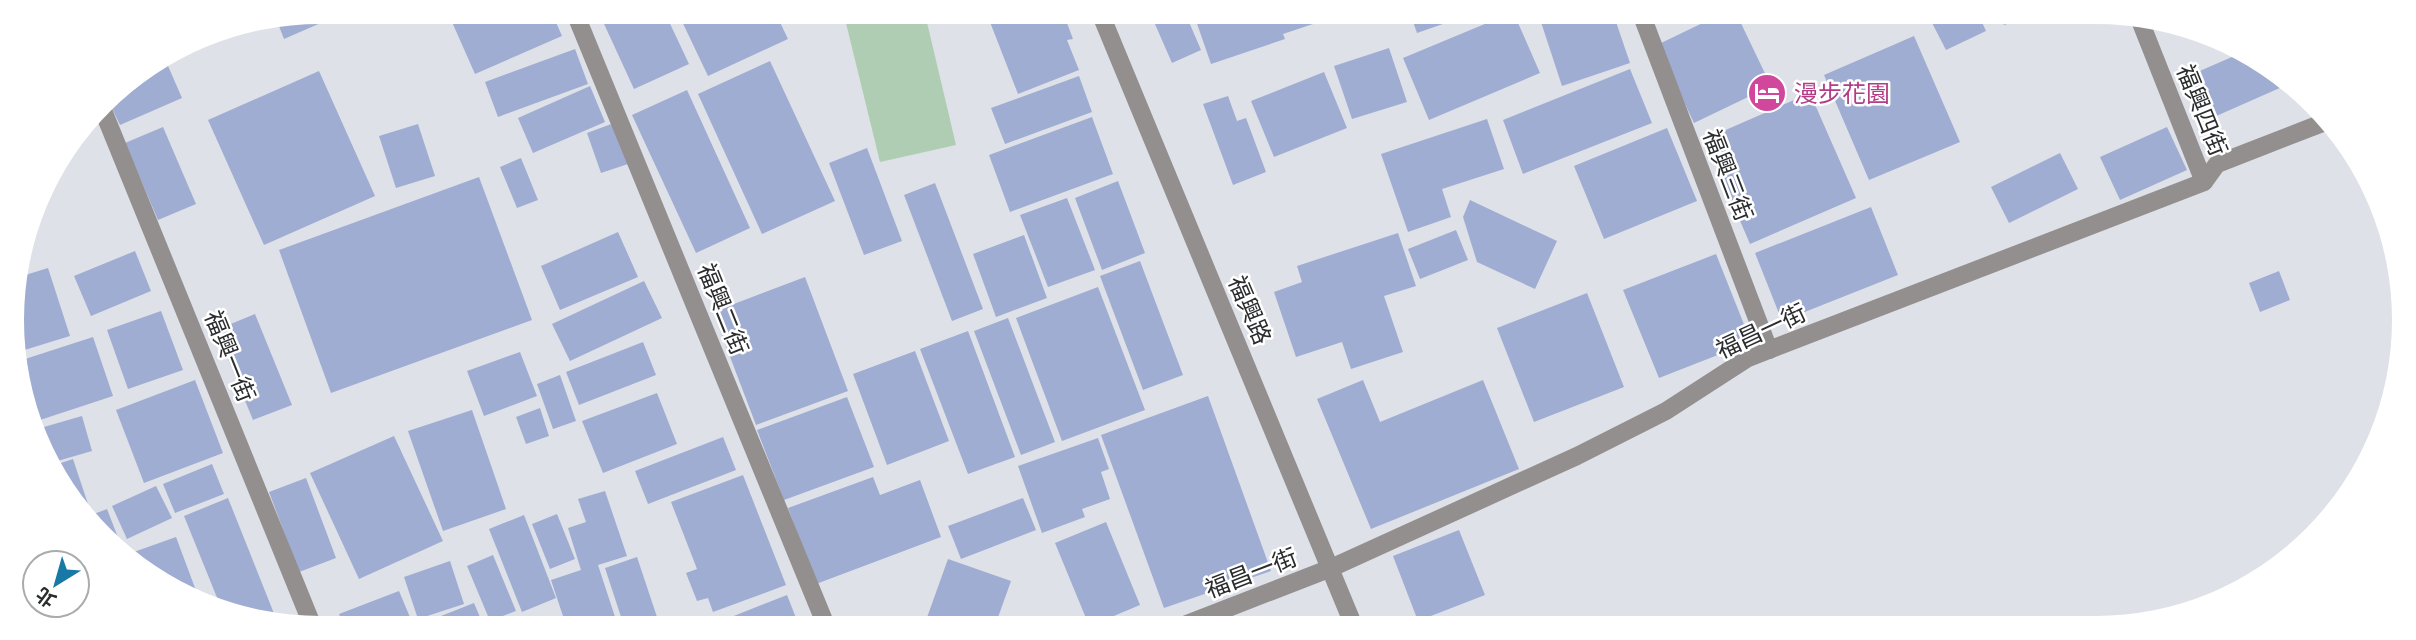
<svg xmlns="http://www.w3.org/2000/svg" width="2416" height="640" font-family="Helvetica,'Noto Sans TC',sans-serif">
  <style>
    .green { fill: #afcdb3 }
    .building { fill: #a0add3 }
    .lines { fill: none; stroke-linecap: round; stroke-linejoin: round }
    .minor { stroke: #938f8f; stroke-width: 18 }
    .labels { text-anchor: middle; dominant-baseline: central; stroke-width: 5; stroke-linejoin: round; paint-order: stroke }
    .hotel-label { font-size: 24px; fill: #b23c85; stroke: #fff; text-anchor: start }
    .street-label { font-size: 24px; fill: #2b2c2e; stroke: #fff }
  </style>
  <rect width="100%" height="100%" fill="#dee1e7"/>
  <path class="green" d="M868,14H925L956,145L880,162L845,19Z"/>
  <g class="building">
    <path d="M320,12H346L284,39L277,21Z"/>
    <path d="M448,13H552L562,36L475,74Z"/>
    <path d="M599,13H665L689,64L634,89Z"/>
    <path d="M678,13L776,14L788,39L708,76Z"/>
    <path d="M1010,14L1064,15L1073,39L1067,40L1079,70L1018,94L990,22Z"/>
    <path d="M1151,15H1186L1201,50L1172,63Z"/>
    <path d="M1194,15H1337V16L1283,34L1285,39L1211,64Z"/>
    <path d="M1411,16H1466L1417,33Z"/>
    <path d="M1504,16H1515L1540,73L1429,120L1403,58Z"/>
    <path d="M1539,16H1614L1630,63L1562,86Z"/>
    <path d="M1715,17H1738L1771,86L1694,123L1657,45Z"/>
    <path d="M1929,17L1980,18L1986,31L1946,50Z"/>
    <path d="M2001,18H2024L2004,25Z"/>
    <path d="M1914,36L1960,142L1869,180L1824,75Z"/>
    <path d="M1389,48L1407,102L1352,119L1334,66Z"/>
    <path d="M575,49L588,84L498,117L485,82Z"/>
    <path d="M2241,53L2267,64L2276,74L2282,87L2205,121L2186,77Z"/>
    <path d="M165,59L182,98L120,125L108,100L117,89Z"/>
    <path d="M770,61L835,201L762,234L698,94Z"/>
    <path d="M1630,69L1652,123L1523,174L1503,120Z"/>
    <path d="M319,71L375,196L264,245L208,120Z"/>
    <path d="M1324,72L1347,128L1274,157L1251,101Z"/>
    <path d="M1079,76L1092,112L1005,144L991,108Z"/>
    <path d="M590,86L605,122L533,153L518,118Z"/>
    <path d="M687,90L750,228L696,253L632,115Z"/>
    <path d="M1810,93L1856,198L1750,244L1705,139Z"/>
    <path d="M1228,96L1237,121L1246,118L1266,172L1233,185L1203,104Z"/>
    <path d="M1092,117L1113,174L1010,212L989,155Z"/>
    <path d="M1487,119L1504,169L1442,189L1451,217L1408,232L1381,154Z"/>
    <path d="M614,123L628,164L601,173L587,133Z"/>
    <path d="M418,124L435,176L396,188L379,136Z"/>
    <path d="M163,127L196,204L158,220L125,143Z"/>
    <path d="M2167,127L2187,170L2120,200L2100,157Z"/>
    <path d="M1667,128L1697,201L1604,239L1574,166Z"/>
    <path d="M867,148L902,241L864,255L829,163Z"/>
    <path d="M2060,153L2078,189L2009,223L1991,187Z"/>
    <path d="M521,158L538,200L517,208L500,167Z"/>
    <path d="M479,177L532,320L331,393L279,250Z"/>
    <path d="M1118,181L1145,253L1102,270L1075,198Z"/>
    <path d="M935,183L983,309L952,321L904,195Z"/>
    <path d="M1067,198L1095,270L1048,287L1020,215Z"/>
    <path d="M1470,200L1557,241L1535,289L1477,262L1463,217Z"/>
    <path d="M1871,207L1898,275L1782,321L1755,253Z"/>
    <path d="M1456,230L1468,260L1420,279L1408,249Z"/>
    <path d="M618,232L638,277L560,310L541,266Z"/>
    <path d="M1398,233L1416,286L1384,296L1403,352L1351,369L1342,342L1296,357L1274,292L1302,282L1297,266Z"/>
    <path d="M1024,235L1047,298L996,317L973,254Z"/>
    <path d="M135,251L151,291L91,316L74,276Z"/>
    <path d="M1716,254L1751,342L1659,378L1623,290Z"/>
    <path d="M1140,261L1183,375L1143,390L1100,276Z"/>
    <path d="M48,268L70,336L18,352L13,299L19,277Z"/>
    <path d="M2279,271L2290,300L2260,312L2249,283Z"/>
    <path d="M805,277L848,391L756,425L713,312Z"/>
    <path d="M644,281L662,318L570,361L552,324Z"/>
    <path d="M1098,287L1145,410L1062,441L1016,318Z"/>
    <path d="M1587,293L1624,387L1534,422L1497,328Z"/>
    <path d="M161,311L183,370L128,389L107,330Z"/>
    <path d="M255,314L292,405L253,420L216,330Z"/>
    <path d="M1008,318L1055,442L1021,455L974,331Z"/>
    <path d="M968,331L1015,457L968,474L920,349Z"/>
    <path d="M93,337L113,396L34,422L23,400L19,361Z"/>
    <path d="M643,342L656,375L579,405L566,372Z"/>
    <path d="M915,351L949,441L887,465L853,374Z"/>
    <path d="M520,352L537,396L484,416L467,371Z"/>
    <path d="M560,375L576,421L553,429L537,384Z"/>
    <path d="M195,380L223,453L144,483L116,410Z"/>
    <path d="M1363,380L1380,422L1483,380L1519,469L1371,529L1317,399Z"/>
    <path d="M657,393L677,444L603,473L582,421Z"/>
    <path d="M1208,396L1271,571L1164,608L1101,435Z"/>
    <path d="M847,397L874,467L784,500L757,430Z"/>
    <path d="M540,408L549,436L526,444L516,417Z"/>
    <path d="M472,410L506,509L443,531L408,431Z"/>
    <path d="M82,416L92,451L54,462L37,429Z"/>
    <path d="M394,436L443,541L359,579L310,473Z"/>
    <path d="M723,437L736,470L648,504L635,471Z"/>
    <path d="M1098,438L1109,469L1101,472L1110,499L1082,509L1085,517L1042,533L1018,466Z"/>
    <path d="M73,459L90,510L81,512L76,507L55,465Z"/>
    <path d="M212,464L224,494L175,513L163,484Z"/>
    <path d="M743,475L786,585L713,612L708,598L697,601L686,573L697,569L671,502Z"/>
    <path d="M873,477L880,495L920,480L941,537L816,584L788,508Z"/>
    <path d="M306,478L336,558L299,572L269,492Z"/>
    <path d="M156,486L172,518L127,539L112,506Z"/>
    <path d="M605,491L627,556L598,565L617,623L565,622L551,580L581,570L568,528L586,522L578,499Z"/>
    <path d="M228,498L277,621L273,622H260L220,605L184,516Z"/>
    <path d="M1023,498L1036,530L961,559L948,526Z"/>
    <path d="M107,509L124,553L86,517Z"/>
    <path d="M557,514L575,559L550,569L532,524Z"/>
    <path d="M524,515L556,598L522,612L489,529Z"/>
    <path d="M1106,522L1140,605L1097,623H1088L1055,543Z"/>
    <path d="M1459,530L1485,595L1418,621L1393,556Z"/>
    <path d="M176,537L198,596L149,576L135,563L131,553Z"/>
    <path d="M493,555L516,611L490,621L467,566Z"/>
    <path d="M637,557L659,623H623L605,568Z"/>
    <path d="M948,559L1011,581L996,623H925Z"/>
    <path d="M450,561L464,604L418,619L404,577Z"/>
    <path d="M399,591L412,622H342L339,614Z"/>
    <path d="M787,595L798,623H716Z"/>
    <path d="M474,603L482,622H444L441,616Z"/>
  </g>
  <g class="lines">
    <g class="minor">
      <path d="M575,13L825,623"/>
      <path d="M1101,15L1353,624"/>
      <path d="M1642,16L1769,350"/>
      <path d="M2139,18L2204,182"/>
      <path d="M102,108L311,622"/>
      <path d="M1187,624L1331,568L1577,456L1666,411L1748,358L2204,182L2217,164L2325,122"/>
    </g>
  </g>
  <defs>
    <symbol id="hotel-disc" viewBox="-11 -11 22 22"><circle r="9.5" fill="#d1479c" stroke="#fff"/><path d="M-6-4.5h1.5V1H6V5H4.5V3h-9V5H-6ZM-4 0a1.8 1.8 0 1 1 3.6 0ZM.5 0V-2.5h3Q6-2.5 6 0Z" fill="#fff"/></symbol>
  </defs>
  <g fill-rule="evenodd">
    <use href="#hotel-disc" x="1745" y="71" width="44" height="44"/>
  </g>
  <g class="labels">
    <g class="hotel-label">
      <text x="1794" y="93">漫步花園</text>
    </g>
    <g class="street-label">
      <text transform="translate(2202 110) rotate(68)">福興四街</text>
      <text transform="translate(1728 175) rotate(69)">福興三街</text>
      <text transform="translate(723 309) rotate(68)">福興二街</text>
      <text transform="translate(1250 310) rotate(67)">福興路</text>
      <text transform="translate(1761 331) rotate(-25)">福昌一街</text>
      <text transform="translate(230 356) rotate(68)">福興一街</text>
      <text transform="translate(1251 573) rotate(-21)">福昌一街</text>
    </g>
  </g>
  <path d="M0 0H2416V640H0ZM320 24H2096A296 296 0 0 1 2392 320V320A296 296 0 0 1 2096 616H320A296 296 0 0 1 24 320V320A296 296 0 0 1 320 24Z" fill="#fff" fill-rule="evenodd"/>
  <g transform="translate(56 584) rotate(217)"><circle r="33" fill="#ffffff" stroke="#aaabab" stroke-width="2"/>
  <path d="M0-5L12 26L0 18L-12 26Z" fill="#1879a6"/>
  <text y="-10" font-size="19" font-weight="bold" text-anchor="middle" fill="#2b2c2e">北</text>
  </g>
</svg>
